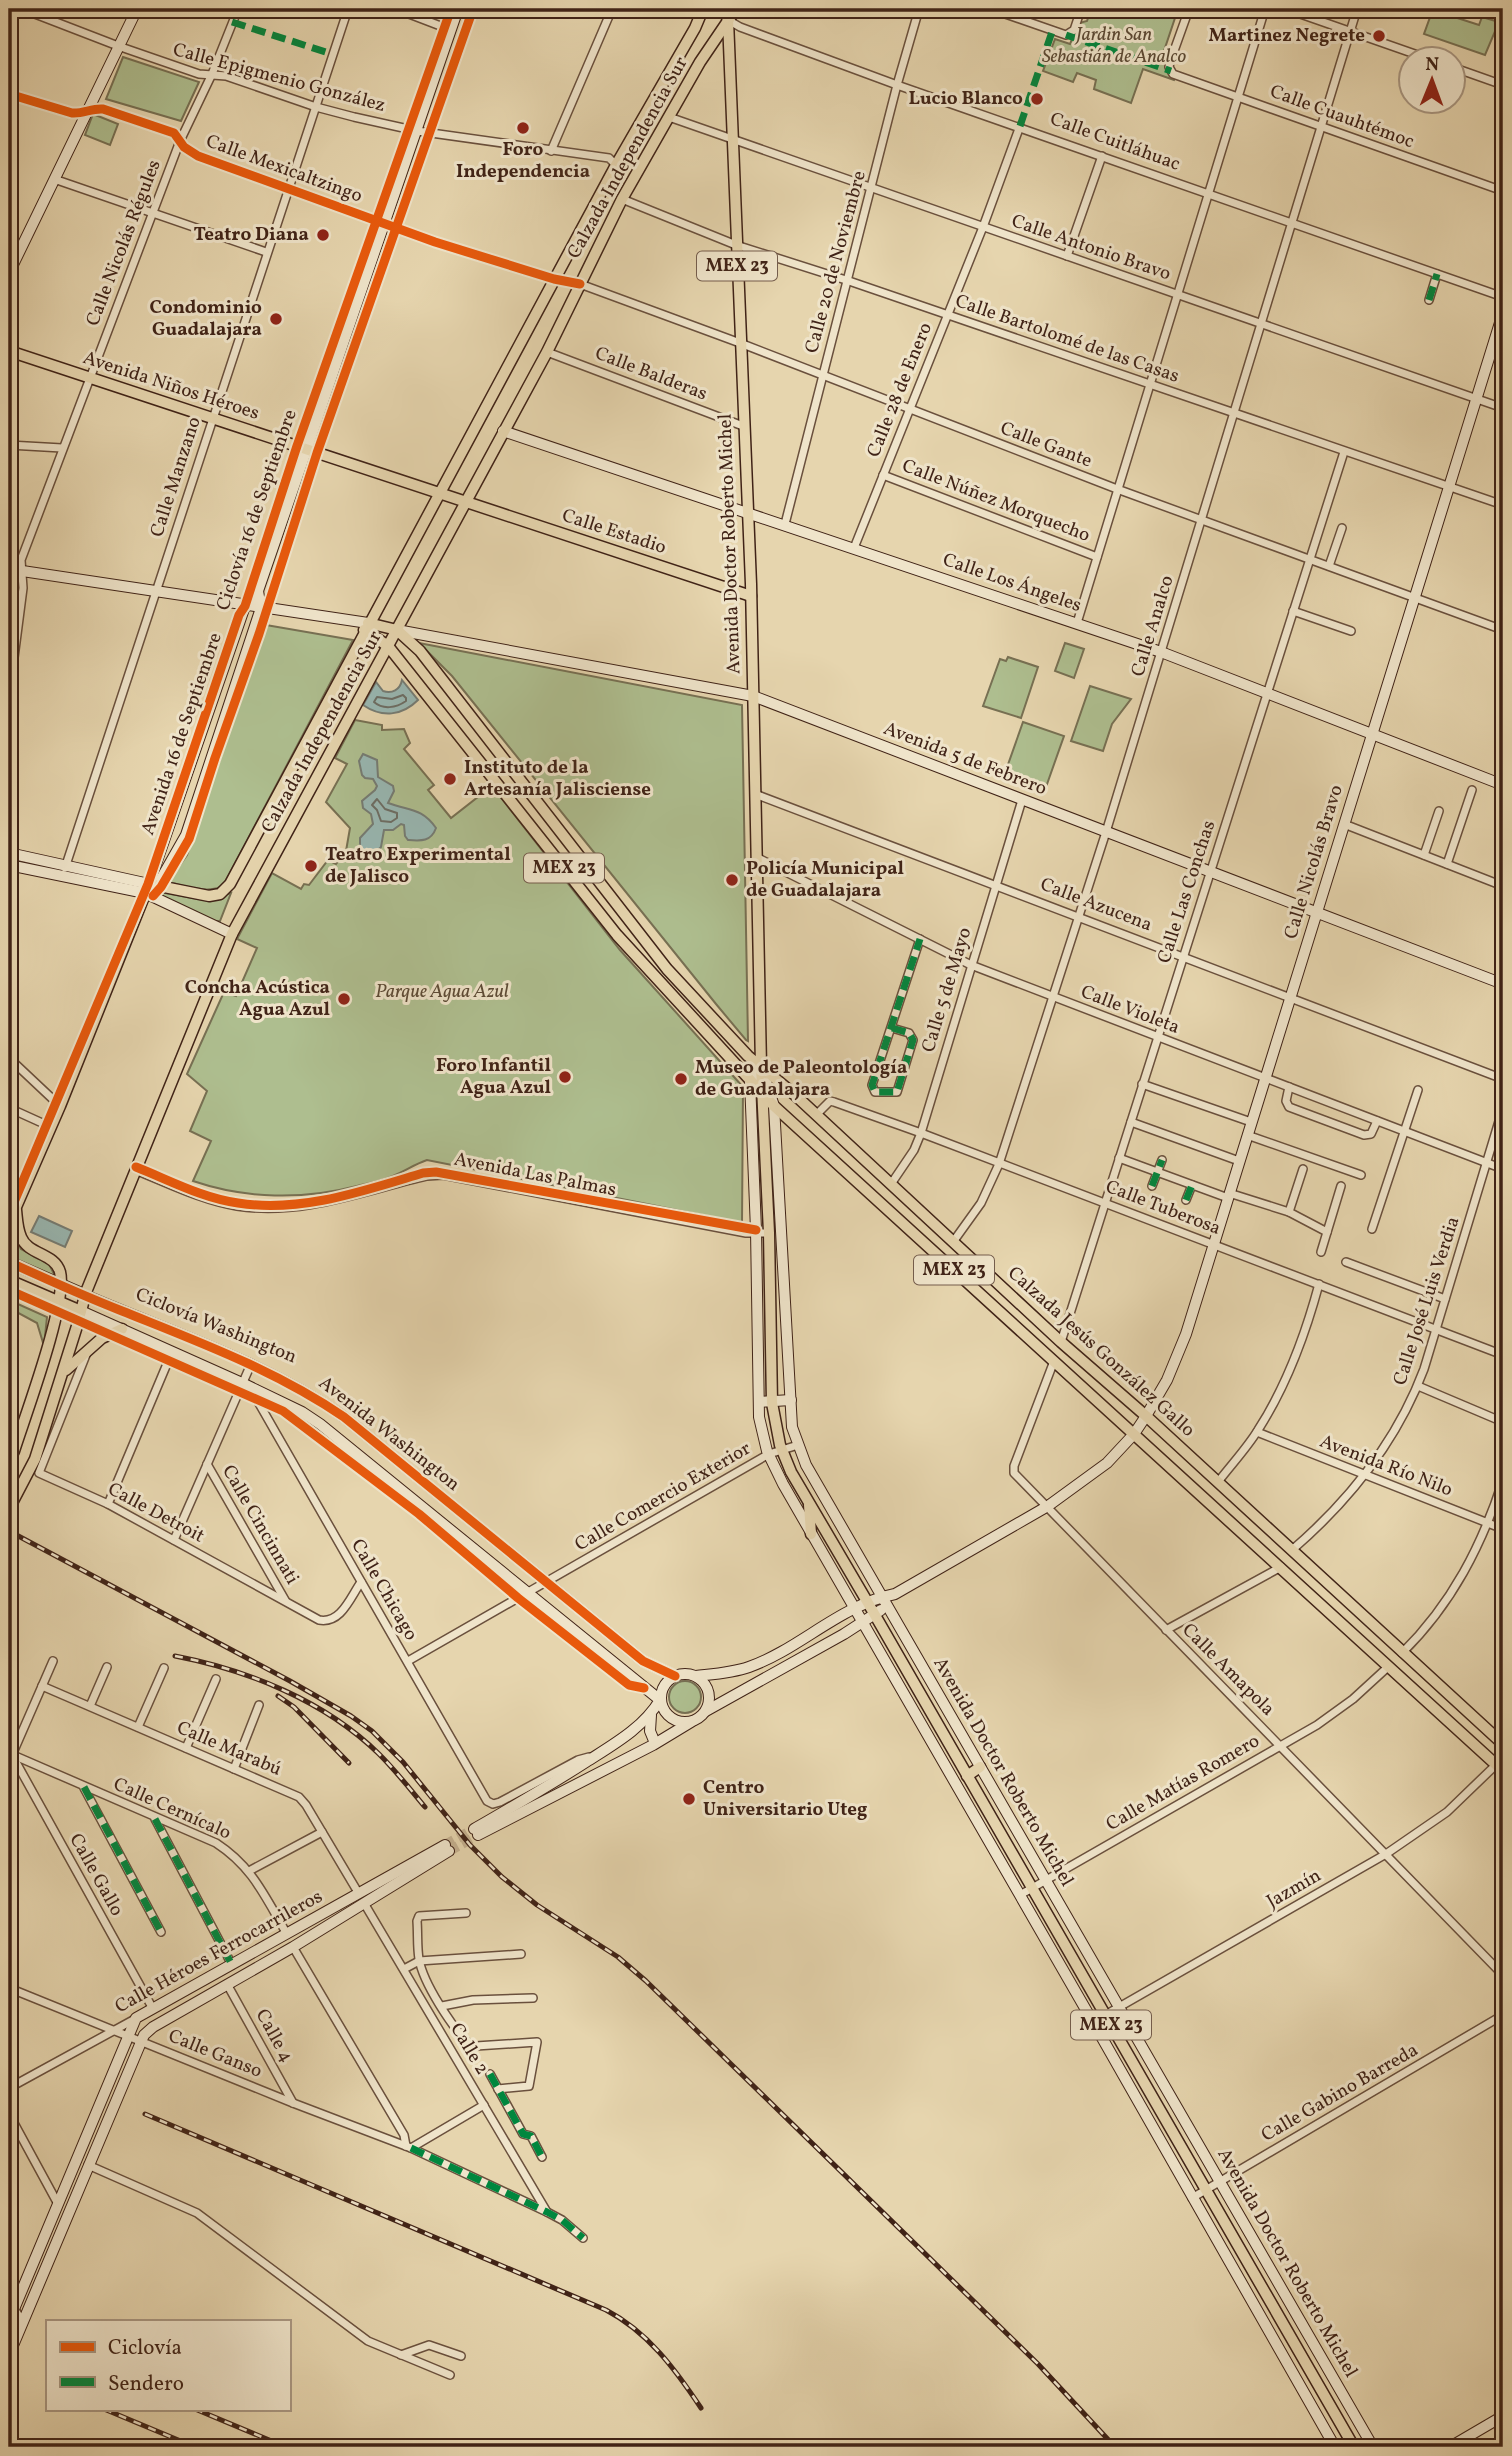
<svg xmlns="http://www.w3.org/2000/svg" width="1512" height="2456" font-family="Vollkorn,serif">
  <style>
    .green { fill: #aebe8f; stroke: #777053; stroke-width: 2 }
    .water { fill: #98b7b2; stroke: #757c74; stroke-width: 2 }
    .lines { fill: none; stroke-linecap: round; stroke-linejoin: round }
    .shore { stroke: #6c6d64; stroke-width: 2 }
    .secondary-tunnel { stroke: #c5b190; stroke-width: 10; stroke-dasharray: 10 5; stroke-linecap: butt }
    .street-casing { stroke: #6a503d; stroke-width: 10 }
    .secondary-casing { stroke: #402317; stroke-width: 12 }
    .primary-casing { stroke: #402317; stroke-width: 13 }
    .street { stroke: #efe4ca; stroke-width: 7 }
    .secondary { stroke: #efe4ca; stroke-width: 10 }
    .primary { stroke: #e6d5ae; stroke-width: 10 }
    .rail-casing { stroke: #402317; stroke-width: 5 }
    .rail { stroke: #efe4ca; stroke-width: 2.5; stroke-dasharray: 8; stroke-linecap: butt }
    .quiet { stroke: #00873e; stroke-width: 7; stroke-dasharray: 14 7; stroke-linecap: butt }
    .cycleway-casing { stroke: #efe4ca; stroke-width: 13 }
    .cycleway { stroke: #e8590c; stroke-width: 9 }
    .poi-dot { fill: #8f2418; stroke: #efe4ca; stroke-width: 2.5 }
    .labels { text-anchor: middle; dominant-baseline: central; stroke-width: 6; stroke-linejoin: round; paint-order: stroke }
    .shield { fill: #efe4ca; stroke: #745d4d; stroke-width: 2 }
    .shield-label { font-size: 18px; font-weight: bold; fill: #402317 }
    .park-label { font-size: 19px; font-style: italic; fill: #5c4a35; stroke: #efe4ca }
    .poi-label { font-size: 19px; font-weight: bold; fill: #402317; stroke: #efe4ca; text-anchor: end }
    .street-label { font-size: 19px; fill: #402317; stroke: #efe4ca }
  </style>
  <rect width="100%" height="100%" fill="#e6d5ae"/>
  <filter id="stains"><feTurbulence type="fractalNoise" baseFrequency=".00286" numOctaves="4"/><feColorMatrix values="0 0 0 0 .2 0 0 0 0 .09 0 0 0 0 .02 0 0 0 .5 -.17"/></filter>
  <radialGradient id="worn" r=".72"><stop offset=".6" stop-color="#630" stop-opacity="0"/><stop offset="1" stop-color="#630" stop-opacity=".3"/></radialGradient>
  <g class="green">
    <path d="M1091,9H1178L1164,51L1173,48L1168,73L1175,78L1174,80L1143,69L1131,103L1094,89L1096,80L1077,73L1073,82L1043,71L1055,39L1070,44L1079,23L1087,21Z"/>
    <path d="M1433,9H1446L1445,14L1479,25L1482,17L1499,22L1485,55L1424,34Z"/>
    <path d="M123,57L199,82L181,121L106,99Z"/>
    <path d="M93,114L118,124L110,145L85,135Z"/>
    <path d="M266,625L353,640L224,884C212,896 183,885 168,882L187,855Z"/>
    <path d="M419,643L742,705L748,1041L746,1040L716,1004L452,676Z"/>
    <path d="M1065,643L1084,649L1074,678L1055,671Z"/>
    <path d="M1008,657L1038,667L1021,718L983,706L1000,659L1006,661Z"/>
    <path d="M1090,686L1131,699L1112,724L1103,751L1071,741Z"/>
    <path d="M355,720L382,725V730L404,729L410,743L404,749L434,785L428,790L451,818L492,786L620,950L743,1087L742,1223L427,1160C415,1164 405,1171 393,1176C382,1181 369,1183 357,1186C303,1200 246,1199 193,1181L211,1141L190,1131L207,1091L187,1074L224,992L236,996L257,948L237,939L272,873L301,889L304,884L309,885L328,860L336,864L346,851L350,828L326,802L347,764L335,758Z"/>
    <path d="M1023,722L1064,736L1046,787L1005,773Z"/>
    <path d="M154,891L204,900L231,893L220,921H215L153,894Z"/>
    <path d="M11,1228L21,1249L49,1264L56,1278L9,1258V1234Z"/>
    <path d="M9,1300L47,1317L44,1346L37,1323L9,1308Z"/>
    <circle cx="685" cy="1697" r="16"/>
  </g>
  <g class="water">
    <path d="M402,680L418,700C402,716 382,718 363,705L376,682L383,691C392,694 400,690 402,680Z"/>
    <path d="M363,754L377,760L378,777L393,786L394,791L388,803C410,811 422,808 436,828C431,842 421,841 408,840L405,836L404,825L401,824L393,830H384L381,847L377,851L365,852L360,848V838L373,824L371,814L363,808L362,801L375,790L377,786L373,779L365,778L362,775L359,761Z"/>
    <path d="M39,1216L72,1231L65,1247L31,1232Z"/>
  </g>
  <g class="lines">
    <g class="shore">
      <path d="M403,695L406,698V701C396,708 383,710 374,702L377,697L392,699Z"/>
      <path d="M377,799L385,809L397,813V818L391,822L381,821L377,810L372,805Z"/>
    </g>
    <g class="secondary-tunnel">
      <path d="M445,1845L474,1829"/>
      <path d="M449,1851L478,1835"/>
    </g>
    <defs>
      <g id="street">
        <path d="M22,9L118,46L199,74L226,76L316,107L354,117L417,131L609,158L616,165"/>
        <path d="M396,9L451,30"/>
        <path d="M991,9L1066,35L1074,30L1081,9"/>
        <path d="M1189,9L1170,62L1169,67L1173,74L1503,191"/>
        <path d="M1286,9L1432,60"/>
        <path d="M728,20L740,27L897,85L1503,297"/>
        <path d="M1452,67L1503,85"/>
        <path d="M9,94L72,113C83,114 92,108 103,109L174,133L184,147L198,156L435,242L554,279L580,284L740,343L1117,489L1503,630"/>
        <path d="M669,117L1503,408"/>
        <path d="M551,151L612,9"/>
        <path d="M54,179L266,252"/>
        <path d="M622,199L736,245L849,281L1503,505"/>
        <path d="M1067,256L1102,156"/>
        <path d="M1429,300L1437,274"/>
        <path d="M547,352L743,426"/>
        <path d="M9,445L62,448"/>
        <path d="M883,475L1097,557"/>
        <path d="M785,524L897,85L919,9"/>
        <path d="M854,548L983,227L1020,126"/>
        <path d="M1329,566L1342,528"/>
        <path d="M1293,611L1351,631"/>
        <path d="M1077,623L1265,9"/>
        <path d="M9,696L23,588L21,560L180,141L212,74L238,9"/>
        <path d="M755,794L1503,1079"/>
        <path d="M1344,824L1503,886"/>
        <path d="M1424,855L1439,811"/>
        <path d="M756,857L971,965L1503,1169"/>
        <path d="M1447,864L1472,790"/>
        <path d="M65,868L348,9"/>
        <path d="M892,1028L909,1033L913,1040L897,1092H875L872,1085L920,939"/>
        <path d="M9,1058L60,1106"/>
        <path d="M1142,1084L1251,1122"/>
        <path d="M1289,1087L1286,1101L1289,1107L1364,1135L1371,1134L1377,1121"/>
        <path d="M9,1108L51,1127"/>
        <path d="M816,1115L830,1101L834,1102L921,1133L1503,1355"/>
        <path d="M1131,1122L1239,1161"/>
        <path d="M1247,1135L1361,1175"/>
        <path d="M1119,1158L1228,1198"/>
        <path d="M135,1170C168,1183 201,1200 237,1206C303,1216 363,1191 427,1176L443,1175L746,1233H769"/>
        <path d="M891,1184L914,1150L921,1133L1022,800"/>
        <path d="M1152,1186L1162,1160"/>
        <path d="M1229,1193L1289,1212L1327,1232"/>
        <path d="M1186,1200L1192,1185"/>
        <path d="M1289,1212L1303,1169"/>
        <path d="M1372,1229L1418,1090"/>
        <path d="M953,1242L981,1203L999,1164L1106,832L1357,9"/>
        <path d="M1321,1252L1341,1186"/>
        <path d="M1346,1262L1445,1299"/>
        <path d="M1061,1342L1344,452"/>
        <path d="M86,1355L39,1473L108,1504L319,1620C341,1624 350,1598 361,1582"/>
        <path d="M1054,1361L1014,1466V1473L1503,1975"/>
        <path d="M1418,1386L1503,1422"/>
        <path d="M256,1389L257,1400L487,1801L493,1804L500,1802L578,1760L589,1757"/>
        <path d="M1257,1432L1503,1529"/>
        <path d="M207,1464L285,1600"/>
        <path d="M1218,1482C1231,1465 1247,1448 1258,1430C1287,1385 1305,1336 1319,1284"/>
        <path d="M108,1504L172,1352"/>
        <path d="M174,1540L251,1364"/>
        <path d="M1292,1550C1350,1500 1397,1441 1424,1369L1503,1108"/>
        <path d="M1166,1630L1281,1567"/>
        <path d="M1402,1653C1452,1604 1482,1545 1503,1480"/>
        <path d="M53,1661L12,1755L153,2009"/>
        <path d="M408,1661L769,1454L798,1445"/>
        <path d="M42,1686L299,1797L306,1805L359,1894"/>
        <path d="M90,1706L107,1667"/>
        <path d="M138,1727L164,1668"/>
        <path d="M186,1748L216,1679"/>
        <path d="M13,1755L216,1843C253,1867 265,1897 287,1934"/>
        <path d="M234,1769L259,1705"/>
        <path d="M84,1788L161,1932"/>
        <path d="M155,1819L232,1965"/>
        <path d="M249,1871L322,1832"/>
        <path d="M1020,1895L1317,1725L1353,1699L1389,1666"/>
        <path d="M364,1903L547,2212"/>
        <path d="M466,1913L419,1916L417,1921C418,1934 417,1947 419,1959C423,1983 452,2027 469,2044L476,2046L537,2042L529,2086L498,2089"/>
        <path d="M293,1947L404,2135L406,2146"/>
        <path d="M404,1969L419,1961L521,1954"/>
        <path d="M227,1984L293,2103"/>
        <path d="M9,1988L293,2103L411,2148L547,2212L562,2220L583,2238"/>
        <path d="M442,2006L473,2000L533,1998"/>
        <path d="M1093,2022L1386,1854L1447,1812L1503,1758"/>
        <path d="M490,2074L523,2134L531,2136L542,2157"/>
        <path d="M9,2088L135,2019"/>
        <path d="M9,2114L58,2204"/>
        <path d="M411,2148L484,2105"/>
        <path d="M88,2165L197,2213L368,2341L450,2375"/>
        <path d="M1192,2198L1503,2015"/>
        <path d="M9,2300L22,2321"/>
        <path d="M401,2355L429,2345L461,2356"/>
      </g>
      <g id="secondary">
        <path d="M9,273L137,9"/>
        <path d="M503,431L1161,652L1503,785"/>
        <path d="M9,569L368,623"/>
        <path d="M397,630L753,696L1503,984"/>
        <path d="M9,853L149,884L245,606L258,591L458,9"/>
        <path d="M9,865L145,893L232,934"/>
        <path d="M152,889L157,886L186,835L261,608L258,591"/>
        <path d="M761,1066L750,1081L756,1230L759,1417L767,1451L783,1484L1093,2022L1335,2447"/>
        <path d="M764,1075L774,1106L792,1427L806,1465L1373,2447"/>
        <path d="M85,1295C173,1333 265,1362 344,1417L643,1661L675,1676"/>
        <path d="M81,1311L242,1383L302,1412L320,1424L660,1700C643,1728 614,1744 586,1762C549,1786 512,1807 474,1829"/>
        <path d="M759,1402L791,1400"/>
        <circle cx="685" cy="1698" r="24"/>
        <path d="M696,1676C714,1674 732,1673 749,1667C800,1649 840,1605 895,1594L1048,1506L1107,1463L1134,1434L1146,1416L1167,1380L1186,1334L1503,313"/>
        <path d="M706,1711L844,1634L881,1610"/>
        <path d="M651,1715L650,1731L655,1743"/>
        <path d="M478,1835L653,1745L691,1722"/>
        <path d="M9,2321L136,2018L445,1845"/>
        <path d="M9,2355L144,2035L153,2027L293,1947L449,1851"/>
        <path d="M1450,2447L1503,2416"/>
        <path d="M1495,2447L1503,2443"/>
      </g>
      <g id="primary">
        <path d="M724,9L728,20L751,584L761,1066L769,1233L772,1403L780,1445L791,1472L868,1603L1354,2447"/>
        <path d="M9,351L751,596"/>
        <path d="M368,623L397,630L420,651L667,969L748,1056L795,1095L1061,1342L1146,1416L1503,1744"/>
        <path d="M364,630L388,646L617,935L774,1106L1503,1771"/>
        <path d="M9,1223L60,1106L149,884L209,896L220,894L230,884L616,165L695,28L703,9"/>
        <path d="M9,1262L85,1295"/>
        <path d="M9,1280L81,1311"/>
        <path d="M66,1370L102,1338L122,1329"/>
        <path d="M9,1461L14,1451C25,1416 68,1302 60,1272C55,1253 28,1255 21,1237C17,1228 17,1219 16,1210"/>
        <path d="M11,1505L35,1459L77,1326L86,1292L232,934L547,352L622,199L700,62L736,9"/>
        <path d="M809,1505L811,1534"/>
        <path d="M967,1776L980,1767"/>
      </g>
    </defs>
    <use href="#street" class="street-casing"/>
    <use href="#secondary" class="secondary-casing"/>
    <use href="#primary" class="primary-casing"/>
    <use href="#street" class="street"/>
    <use href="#secondary" class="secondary"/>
    <use href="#primary" class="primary"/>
    <defs>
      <g id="rail">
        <path d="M9,1531L290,1681L351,1716L372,1731L403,1762L470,1845L502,1877L537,1905L618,1957L646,1981L1038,2364L1115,2447"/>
        <path d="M175,1656C248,1670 325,1701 379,1754C396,1771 410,1789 425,1807"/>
        <path d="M278,1696L294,1707L349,1763"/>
        <path d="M145,2114L606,2310C648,2332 675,2369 701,2408"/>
        <path d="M104,2409L195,2447"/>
        <path d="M195,2409L286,2447"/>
      </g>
    </defs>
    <use href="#rail" class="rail-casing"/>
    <use href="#rail" class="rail"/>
    <g class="quiet">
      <path d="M232,22L332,54"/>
      <path d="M1066,35L1171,71"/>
      <path d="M1020,126L1052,32"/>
      <path d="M1429,300L1437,274"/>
      <path d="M892,1028L909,1033L913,1040L897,1092H875L872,1085L920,939"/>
      <path d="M1152,1186L1162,1160"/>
      <path d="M1186,1200L1192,1185"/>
      <path d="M84,1787L161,1932"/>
      <path d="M155,1819L232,1965"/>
      <path d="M490,2074L523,2134L531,2136L542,2157"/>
      <path d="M411,2148L547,2212L562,2220L583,2238"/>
    </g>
    <defs>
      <g id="cycleway">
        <path d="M9,94L72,113C83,114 92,108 103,109L174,133L184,147L198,156L435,242L554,279L580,284"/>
        <path d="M153,896L161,887L189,839L215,758L259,634L317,453L473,9"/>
        <path d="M136,1167C169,1180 202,1198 238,1203C301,1213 363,1191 423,1173L436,1172L756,1230"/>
        <path d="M9,1214L148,884L239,615L245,606L297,446L451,9"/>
        <path d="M9,1262C46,1279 84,1296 122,1311C199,1342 275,1370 344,1417L643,1661L675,1676"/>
        <path d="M9,1290L283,1411L419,1514L518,1598L629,1685L644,1688"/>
      </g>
    </defs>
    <use href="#cycleway" class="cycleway-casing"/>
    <use href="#cycleway" class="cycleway"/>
  </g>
  <g class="poi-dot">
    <circle cx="1379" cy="36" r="7"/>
    <circle cx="1037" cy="99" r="7"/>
    <circle cx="523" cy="128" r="7"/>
    <circle cx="323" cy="235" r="7"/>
    <circle cx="276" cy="319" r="7"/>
    <circle cx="450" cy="779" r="7"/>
    <circle cx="311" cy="866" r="7"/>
    <circle cx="732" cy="880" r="7"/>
    <circle cx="344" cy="999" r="7"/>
    <circle cx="565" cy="1077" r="7"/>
    <circle cx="681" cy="1079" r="7"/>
    <circle cx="689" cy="1799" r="7"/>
  </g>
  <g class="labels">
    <g class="shield">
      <rect x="697" y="251.5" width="80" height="29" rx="5"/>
      <rect x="524" y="853.5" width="80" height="29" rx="5"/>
      <rect x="914" y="1255.5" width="80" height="29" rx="5"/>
      <rect x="1071" y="2010.5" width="80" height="29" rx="5"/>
    </g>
    <g class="shield-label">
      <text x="737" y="266">MEX 23</text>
      <text x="564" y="868">MEX 23</text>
      <text x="954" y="1270">MEX 23</text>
      <text x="1111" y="2025">MEX 23</text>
    </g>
    <g class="park-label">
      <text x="1114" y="35">Jardin San<tspan x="1114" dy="22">Sebastián de Analco</tspan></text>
      <text x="442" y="992">Parque Agua Azul</text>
    </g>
    <g class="poi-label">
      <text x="1365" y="36">Martinez Negrete</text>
      <text x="1023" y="99">Lucio Blanco</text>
      <text x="523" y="150" text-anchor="middle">Foro<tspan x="523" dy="22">Independencia</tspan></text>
      <text x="309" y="235">Teatro Diana</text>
      <text x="262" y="308">Condominio<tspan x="262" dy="22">Guadalajara</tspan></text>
      <text x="464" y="768" text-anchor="start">Instituto de la<tspan x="464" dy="22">Artesanía Jalisciense</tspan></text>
      <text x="325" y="855" text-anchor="start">Teatro Experimental<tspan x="325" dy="22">de Jalisco</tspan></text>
      <text x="746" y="869" text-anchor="start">Policía Municipal<tspan x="746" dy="22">de Guadalajara</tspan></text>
      <text x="330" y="988">Concha Acústica<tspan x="330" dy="22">Agua Azul</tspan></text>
      <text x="551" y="1066">Foro Infantil<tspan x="551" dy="22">Agua Azul</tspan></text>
      <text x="695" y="1068" text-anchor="start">Museo de Paleontología<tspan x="695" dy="22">de Guadalajara</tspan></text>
      <text x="703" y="1788" text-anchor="start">Centro<tspan x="703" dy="22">Universitario Uteg</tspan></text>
    </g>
    <g class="street-label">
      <text transform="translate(279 78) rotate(15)">Calle Epigmenio González</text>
      <text transform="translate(1342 117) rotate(20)">Calle Cuauhtémoc</text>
      <text transform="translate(1115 142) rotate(20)">Calle Cuitláhuac</text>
      <text transform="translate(628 158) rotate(-61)">Calzada Independencia Sur</text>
      <text transform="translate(284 169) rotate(20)">Calle Mexicaltzingo</text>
      <text transform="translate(124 243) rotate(-69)">Calle Nicolás Régules</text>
      <text transform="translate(1091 248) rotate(19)">Calle Antonio Bravo</text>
      <text transform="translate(836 262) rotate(-75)">Calle 20 de Noviembre</text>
      <text transform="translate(1067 339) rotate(19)">Calle Bartolomé de las Casas</text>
      <text transform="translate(651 374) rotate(21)">Calle Balderas</text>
      <text transform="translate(171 386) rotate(18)">Avenida Niños Héroes</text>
      <text transform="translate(900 390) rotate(-68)">Calle 28 de Enero</text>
      <text transform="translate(1046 445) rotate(21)">Calle Gante</text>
      <text transform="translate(176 477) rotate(-72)">Calle Manzano</text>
      <text transform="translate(996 501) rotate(21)">Calle Núñez Morquecho</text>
      <text transform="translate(257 510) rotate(-71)">Ciclovía 16 de Septiembre</text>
      <text transform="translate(614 532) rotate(18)">Calle Estadio</text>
      <text transform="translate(730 544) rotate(-92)">Avenida Doctor Roberto Michel</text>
      <text transform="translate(1012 583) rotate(19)">Calle Los Ángeles</text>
      <text transform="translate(1153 626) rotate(-73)">Calle Analco</text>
      <text transform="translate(322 732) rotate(-61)">Calzada Independencia Sur</text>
      <text transform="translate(182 734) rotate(-71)">Avenida 16 de Septiembre</text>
      <text transform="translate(965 759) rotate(21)">Avenida 5 de Febrero</text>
      <text transform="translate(1314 862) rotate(-73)">Calle Nicolás Bravo</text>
      <text transform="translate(1187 892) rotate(-72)">Calle Las Conchas</text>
      <text transform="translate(1096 905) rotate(21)">Calle Azucena</text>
      <text transform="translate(947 990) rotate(-73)">Calle 5 de Mayo</text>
      <text transform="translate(1130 1010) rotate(21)">Calle Violeta</text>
      <text transform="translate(535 1175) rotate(11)">Avenida Las Palmas</text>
      <text transform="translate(1163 1208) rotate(21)">Calle Tuberosa</text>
      <text transform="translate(1427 1301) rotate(-72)">Calle José Luis Verdia</text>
      <text transform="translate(216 1326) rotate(22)">Ciclovía Washington</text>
      <text transform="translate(1101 1352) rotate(42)">Calzada Jesús González Gallo</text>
      <text transform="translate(389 1434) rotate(38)">Avenida Washington</text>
      <text transform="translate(1386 1466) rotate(21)">Avenida Río Nilo</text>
      <text transform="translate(663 1497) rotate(-30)">Calle Comercio Exterior</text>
      <text transform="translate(156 1513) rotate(28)">Calle Detroit</text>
      <text transform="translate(260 1525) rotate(60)">Calle Cincinnati</text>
      <text transform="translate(384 1590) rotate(60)">Calle Chicago</text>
      <text transform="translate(1228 1670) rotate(45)">Calle Amapola</text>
      <text transform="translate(229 1749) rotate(23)">Calle Marabú</text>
      <text transform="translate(1003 1772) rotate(60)">Avenida Doctor Roberto Michel</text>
      <text transform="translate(1183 1783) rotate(-30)">Calle Matías Romero</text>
      <text transform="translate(172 1809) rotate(24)">Calle Cernícalo</text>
      <text transform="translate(96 1875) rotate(61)">Calle Gallo</text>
      <text transform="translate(1294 1889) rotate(-30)">Jazmín</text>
      <text transform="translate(219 1952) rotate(-29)">Calle Héroes Ferrocarrileros</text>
      <text transform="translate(274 2036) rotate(61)">Calle 4</text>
      <text transform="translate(469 2049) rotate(59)">Calle 2</text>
      <text transform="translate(215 2054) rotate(22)">Calle Ganso</text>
      <text transform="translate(1340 2093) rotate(-30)">Calle Gabino Barreda</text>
      <text transform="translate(1287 2263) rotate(60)">Avenida Doctor Roberto Michel</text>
    </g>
  </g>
  <rect width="1512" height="2456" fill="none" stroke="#e6d5ae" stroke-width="35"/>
  <rect x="10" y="10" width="1491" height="2435" fill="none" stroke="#402317" stroke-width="3.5"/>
  <rect x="18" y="18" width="1477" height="2421" fill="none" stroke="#402317" stroke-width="2"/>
  <rect x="46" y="2320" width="245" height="91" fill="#efe4ca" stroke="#a99782" stroke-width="2"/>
  <rect x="60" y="2342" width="35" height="10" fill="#e8590c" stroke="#a99782" stroke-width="2"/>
  <text x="108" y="2354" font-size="21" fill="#402317">Ciclovía</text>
  <rect x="60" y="2377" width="35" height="10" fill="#00873e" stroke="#a99782" stroke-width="2"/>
  <text x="108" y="2390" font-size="21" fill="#402317">Sendero</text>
  <g transform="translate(1432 80) rotate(1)"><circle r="33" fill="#efe4ca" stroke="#a99782" stroke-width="2"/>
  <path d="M0-5L12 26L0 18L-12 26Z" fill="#8f2418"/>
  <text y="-10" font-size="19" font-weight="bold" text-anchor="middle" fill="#402317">N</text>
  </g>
  <rect width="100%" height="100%" filter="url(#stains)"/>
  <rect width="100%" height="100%" fill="url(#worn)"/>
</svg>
